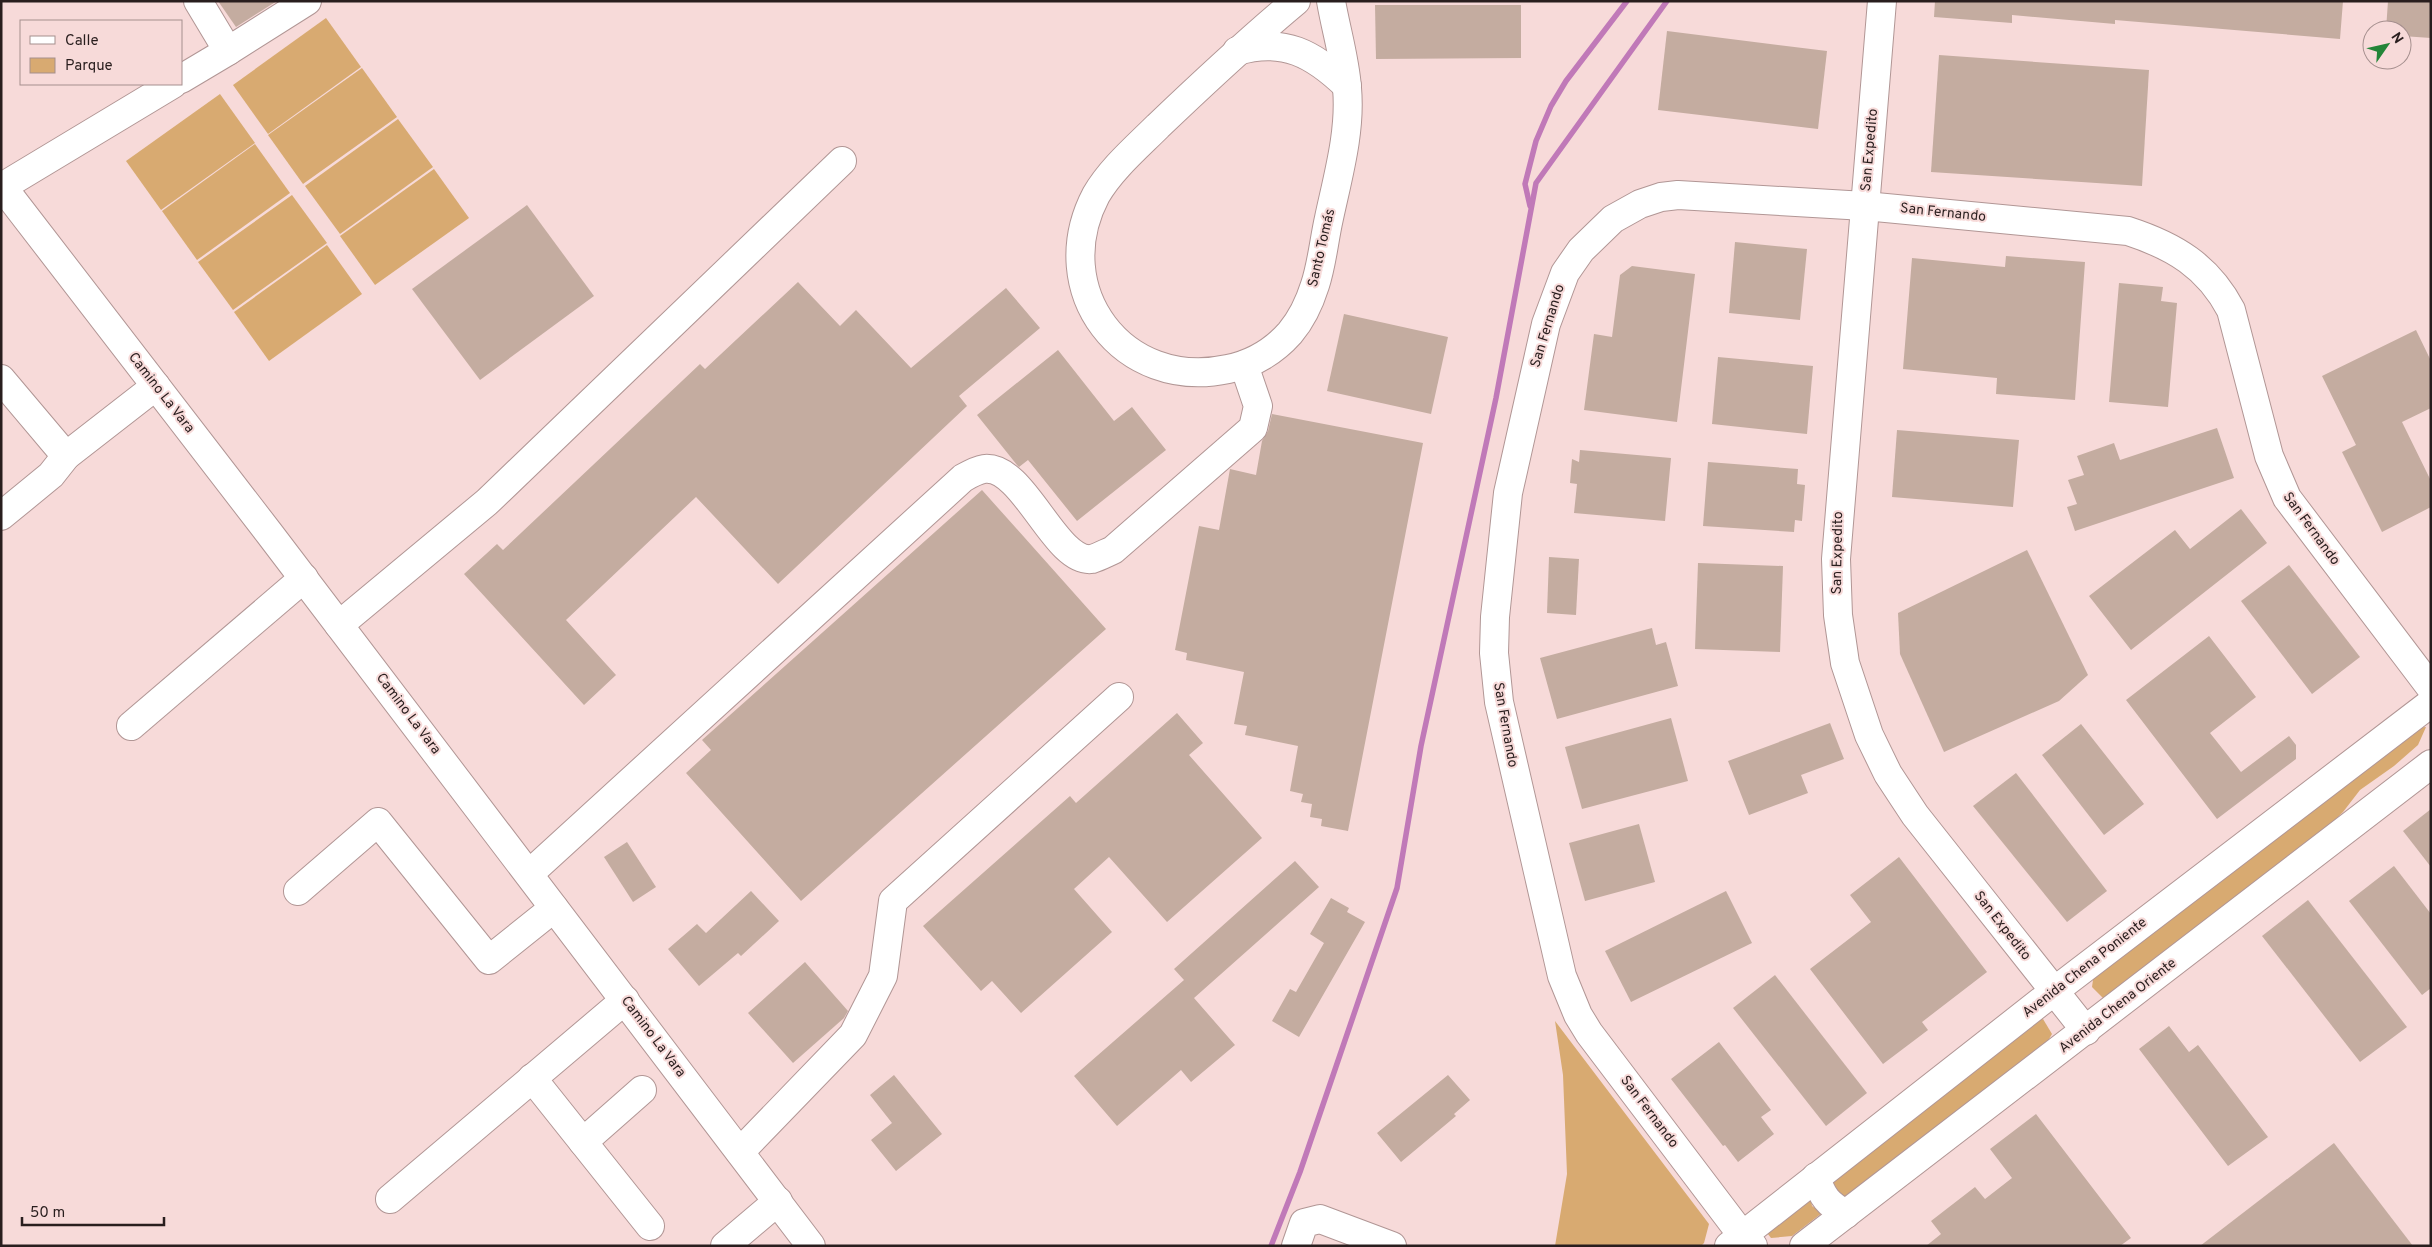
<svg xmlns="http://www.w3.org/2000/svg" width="2432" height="1247" font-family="Overpass,sans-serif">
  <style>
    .green { fill: #d8aa71 }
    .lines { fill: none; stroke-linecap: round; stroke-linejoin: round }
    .stream { stroke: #c079b8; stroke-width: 5.5 }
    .building { fill: #c4aca0 }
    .minor-casing { stroke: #b19695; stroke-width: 30 }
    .minor { stroke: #fff; stroke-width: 28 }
    .labels { text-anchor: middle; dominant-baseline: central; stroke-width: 4; stroke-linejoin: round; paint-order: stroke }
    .street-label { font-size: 14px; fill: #291e1e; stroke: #f7dad9 }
  </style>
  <rect width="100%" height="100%" fill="#f7dad9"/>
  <g class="green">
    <path d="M326,18L361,67L268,134L233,85Z"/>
    <path d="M362,68L397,117L303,184L268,135Z"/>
    <path d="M220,94L255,143L161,210L126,161Z"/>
    <path d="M398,119L433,167L340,234L305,186Z"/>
    <path d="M255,144L290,193L197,260L162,211Z"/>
    <path d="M434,169L469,218L375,285L340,236Z"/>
    <path d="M292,195L327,243L233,310L198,262Z"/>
    <path d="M327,245L362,294L269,361L234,312Z"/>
    <path d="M2426,727L2418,745L2394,766L2360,790L2343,812L2321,834L2114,994L2103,998L2092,987L2094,973L2415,728Z"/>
    <path d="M2043,1019L2052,1034L2046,1044L1853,1195L1840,1201L1832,1189L1834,1177L2032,1023Z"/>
    <path d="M1555,1021L1709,1224L1704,1243L1701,1246H1555L1567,1174L1563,1075Z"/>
    <path d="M1810,1194L1812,1206L1822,1213L1792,1236L1771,1238L1764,1229Z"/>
  </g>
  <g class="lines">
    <g class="stream">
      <path d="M1530,206L1525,184L1536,141L1551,106L1566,81L1627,1"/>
      <path d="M1271,1246L1300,1172L1397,888L1421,746L1496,398L1536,183L1667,1"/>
    </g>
  </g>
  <g class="building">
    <path d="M218,1H277L236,27Z"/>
    <path d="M1935,1H2343L2340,39L2115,20V24L2012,15V23L1934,17Z"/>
    <path d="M2388,1H2431V38L2402,36V30H2386Z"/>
    <path d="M1375,5H1521V58L1376,59Z"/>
    <path d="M1667,31L1827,51L1818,129L1658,110Z"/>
    <path d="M1939,55L2149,70L2142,186L1931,172Z"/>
    <path d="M527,205L594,296L480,380L412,289Z"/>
    <path d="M1735,242L1807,249L1800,320L1729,313Z"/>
    <path d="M2006,256L2085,262L2075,400L1996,394L1997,378L1903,369L1912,258L2005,267Z"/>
    <path d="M1632,266L1695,274L1677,422L1584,410L1594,334L1612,337L1620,275Z"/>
    <path d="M798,282L840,326L856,310L911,368L1006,288L1040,328L959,396L967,406L778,584L696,497L566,620L616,675L584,705L464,574L497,544L503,550L700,364L705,369Z"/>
    <path d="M2119,283L2163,287L2161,301L2177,303L2168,407L2109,402Z"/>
    <path d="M1344,314L1448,337L1431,414L1327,391Z"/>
    <path d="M2416,330L2431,361V408L2402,422L2431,481V507L2382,532L2342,452L2356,445L2322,376Z"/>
    <path d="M1058,350L1114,421L1132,407L1166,450L1077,521L1028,460L1019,467L1017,465L977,415Z"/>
    <path d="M1718,357L1813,366L1807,434L1712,424Z"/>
    <path d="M1272,414L1423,443L1348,831L1321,826L1322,819L1310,817L1312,804L1301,802L1303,794L1290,791L1298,746L1245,735L1247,726L1234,724L1244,672L1186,660L1187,653L1175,650L1199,526L1219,530L1230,469L1256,475L1262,441L1268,431Z"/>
    <path d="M2217,428L2234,478L2075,531L2067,507L2077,504L2068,480L2084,475L2077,456L2114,443L2120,460Z"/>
    <path d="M1897,430L2019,440L2013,507L1892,497Z"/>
    <path d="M1580,450L1671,458L1665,521L1574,513L1577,484L1570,483L1572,459L1579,462Z"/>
    <path d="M1708,462L1798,469L1797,484L1805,485L1802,521L1795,520L1794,532L1703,526Z"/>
    <path d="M982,490L1106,629L801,901L686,773L711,750L702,740Z"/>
    <path d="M2241,509L2267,543L2131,650L2089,596L2175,530L2190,549Z"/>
    <path d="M2027,550L2088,675L2059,701L1944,752L1900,654L1898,613Z"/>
    <path d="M1549,557L1579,559L1576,615L1547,613Z"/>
    <path d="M1698,563L1783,566L1780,652L1695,649Z"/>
    <path d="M2289,565L2360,657L2312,694L2241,601Z"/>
    <path d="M1652,628L1656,645L1666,642L1678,686L1557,719L1540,658Z"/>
    <path d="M2209,636L2256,697L2210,733L2241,772L2289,736L2296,745V759L2217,819L2126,700Z"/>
    <path d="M1177,713L1203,743L1189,755L1262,838L1167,922L1109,857L1074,889L1112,932L1021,1013L992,981L981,991L923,926L1070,796L1076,803Z"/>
    <path d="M1671,718L1688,781L1582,809L1565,747Z"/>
    <path d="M1830,723L1844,759L1801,775L1808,793L1749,815L1728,761Z"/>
    <path d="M2081,724L2144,804L2104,835L2042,755Z"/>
    <path d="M2016,773L2107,891L2067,922L1973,806Z"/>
    <path d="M2431,809V867L2403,831Z"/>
    <path d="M1639,824L1655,882L1585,901L1569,843Z"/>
    <path d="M627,842L656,887L633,902L604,857Z"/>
    <path d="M1899,857L1987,972L1922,1022L1928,1030L1883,1064L1810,969L1871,922L1850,895Z"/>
    <path d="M1295,861L1319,887L1194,998L1235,1045L1191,1082L1181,1070L1117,1126L1074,1076L1184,980L1174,969Z"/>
    <path d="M2394,866L2431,914V988L2422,995L2349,901Z"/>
    <path d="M751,891L779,921L741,956L738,953L699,986L668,949L697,924L706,933Z"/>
    <path d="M1726,891L1752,943L1631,1002L1605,951Z"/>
    <path d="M1331,898L1349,908L1347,912L1365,922L1299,1037L1272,1021L1290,989L1296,992L1324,943L1310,934Z"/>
    <path d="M2308,900L2407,1027L2360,1062L2262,936Z"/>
    <path d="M805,962L848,1011L844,1018L793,1063L748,1013Z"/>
    <path d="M1775,975L1867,1093L1826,1126L1733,1008Z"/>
    <path d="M2169,1026L2189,1052L2198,1045L2268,1137L2228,1166L2139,1049Z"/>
    <path d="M1719,1042L1771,1110L1761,1117L1774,1134L1738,1162L1725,1145L1723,1146L1671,1079Z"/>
    <path d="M894,1075L942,1134L896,1171L871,1140L892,1123L870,1095Z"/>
    <path d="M1448,1075L1470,1100L1454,1114L1456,1116L1401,1162L1377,1133Z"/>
    <path d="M2036,1114L2131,1238L2120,1246H1926L1941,1234L1931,1221L1975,1187L1985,1199L2012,1178L1990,1149Z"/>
    <path d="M2334,1143L2413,1246H2200Z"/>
  </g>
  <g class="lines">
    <defs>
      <g id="minor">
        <path d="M1296,1C1248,41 1203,83 1158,126C1137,147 1111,169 1096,195C1046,290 1123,392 1228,369C1252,364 1274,351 1290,333C1301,320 1310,301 1315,285C1322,264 1324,240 1329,218C1338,176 1351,131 1347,88C1345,59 1336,30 1331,1"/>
        <path d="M1882,1L1836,559L1838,615L1845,663L1869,735L1888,774L1915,815L2086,1031"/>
        <path d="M228,51L307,1"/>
        <path d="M1237,51C1283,37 1314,54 1347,86"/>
        <path d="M181,79L228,51L198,1"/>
        <path d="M1,185L269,533L811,1246"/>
        <path d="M2,187L173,84"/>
        <path d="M1,379L66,456L156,386"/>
        <path d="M1,516L51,475L66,456"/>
        <path d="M339,625L487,502L842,161"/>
        <path d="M131,726L304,578"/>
        <path d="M529,874L963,478C970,474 977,470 984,469C1024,464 1055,564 1092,559C1099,557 1106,553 1113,550L1253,428L1258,406L1244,365"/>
        <path d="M298,891L378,822L489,960L554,908"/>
        <path d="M532,1078L583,1142L642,1090"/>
        <path d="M583,1142L650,1226"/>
        <path d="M740,1152L853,1035L883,976L893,901L1119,697"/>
        <path d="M1816,1177C1822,1197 1828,1204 1846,1214"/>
        <path d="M390,1199L625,1000"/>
        <path d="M725,1246L778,1201"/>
        <path d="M1296,1246L1304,1223L1320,1219L1392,1246"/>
        <path d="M1729,1246L2053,992L2431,703"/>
        <path d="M1753,1246L1742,1235L1589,1033L1578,1015L1562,976L1499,702L1494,653L1495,617L1508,493L1546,324L1565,273L1581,250L1613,219L1640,204L1661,197L1678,195L1865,206L2128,231C2174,246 2208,266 2231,310L2269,456L2287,498L2431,688"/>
        <path d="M1804,1246L2431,764"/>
      </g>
    </defs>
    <use href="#minor" class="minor-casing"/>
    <use href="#minor" class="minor"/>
  </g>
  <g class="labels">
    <g class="street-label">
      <text transform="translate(1870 150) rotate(-85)">San Expedito</text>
      <text transform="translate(1943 213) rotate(6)">San Fernando</text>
      <text transform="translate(1322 248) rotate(-77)">Santo Tomás</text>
      <text transform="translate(1548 326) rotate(-73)">San Fernando</text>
      <text transform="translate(161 393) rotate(52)">Camino La Vara</text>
      <text transform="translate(2311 529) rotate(54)">San Fernando</text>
      <text transform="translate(1838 553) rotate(-89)">San Expedito</text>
      <text transform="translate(408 714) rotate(53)">Camino La Vara</text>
      <text transform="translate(1505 725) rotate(80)">San Fernando</text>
      <text transform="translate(2002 926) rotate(52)">San Expedito</text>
      <text transform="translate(2085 968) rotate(-38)">Avenida Chena Poniente</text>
      <text transform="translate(2118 1006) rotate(-38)">Avenida Chena Oriente</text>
      <text transform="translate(653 1037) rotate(53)">Camino La Vara</text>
      <text transform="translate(1649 1112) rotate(53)">San Fernando</text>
    </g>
  </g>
  <rect width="2432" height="1247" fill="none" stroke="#291e1e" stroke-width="5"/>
  <rect x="20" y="20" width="162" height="65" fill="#f7dad9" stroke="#a58f8e"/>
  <rect x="30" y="36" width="25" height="8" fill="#ffffff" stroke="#a58f8e"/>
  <text x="65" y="45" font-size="15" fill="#291e1e">Calle</text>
  <rect x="30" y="58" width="25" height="15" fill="#d8aa71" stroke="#a58f8e"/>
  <text x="65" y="70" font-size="15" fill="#291e1e">Parque</text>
  <g transform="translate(2387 45) rotate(56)"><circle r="24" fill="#f7dad9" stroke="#a58f8e"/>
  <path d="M0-4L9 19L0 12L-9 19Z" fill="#238538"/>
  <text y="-8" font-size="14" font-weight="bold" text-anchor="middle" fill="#291e1e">N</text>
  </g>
  <path d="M22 1217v8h142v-8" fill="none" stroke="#291e1e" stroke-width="2.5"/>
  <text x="30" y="1217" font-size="15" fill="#291e1e" stroke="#f7dad9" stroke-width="4" paint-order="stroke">50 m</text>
</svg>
